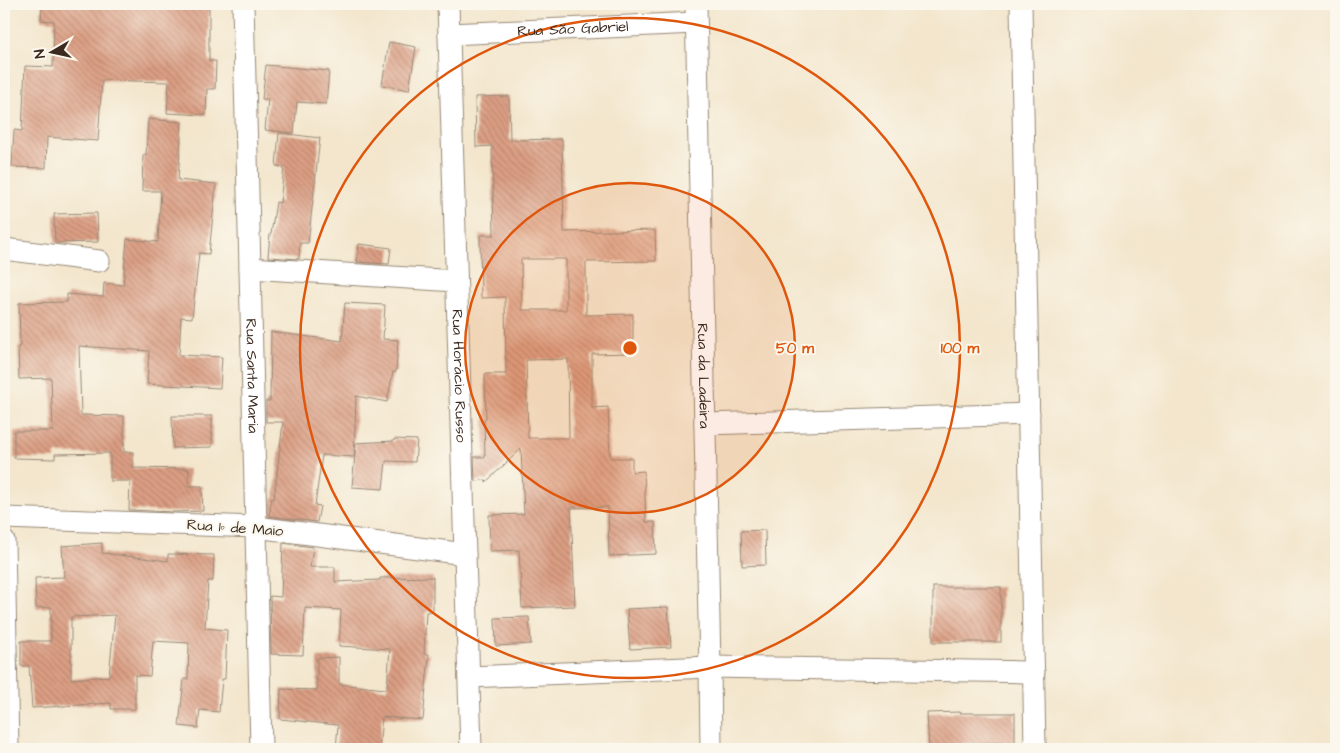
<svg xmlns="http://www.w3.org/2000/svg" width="1340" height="753" font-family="'Architects Daughter',sans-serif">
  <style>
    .building { fill: url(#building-back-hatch); fill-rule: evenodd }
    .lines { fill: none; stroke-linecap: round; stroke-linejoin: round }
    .street-casing { stroke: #978876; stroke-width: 23 }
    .street { stroke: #fff; stroke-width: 21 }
    .ring { fill: none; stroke: #df570d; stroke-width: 2.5 }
    .labels { text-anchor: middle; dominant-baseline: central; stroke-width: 4; stroke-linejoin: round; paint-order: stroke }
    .street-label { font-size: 15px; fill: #3b2a1e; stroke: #fbf7ec }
    .centre { fill: #df570d; stroke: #fbf7ec; stroke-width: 2.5 }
    .ring-label { font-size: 15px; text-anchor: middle; font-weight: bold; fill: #df570d; stroke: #fbf7ec; stroke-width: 4; stroke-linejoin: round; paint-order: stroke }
  </style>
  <defs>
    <pattern id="building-back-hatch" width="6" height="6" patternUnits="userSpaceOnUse" patternTransform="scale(1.25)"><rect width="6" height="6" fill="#dc9f84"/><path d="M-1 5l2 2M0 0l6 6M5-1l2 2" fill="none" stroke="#b4826b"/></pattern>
  </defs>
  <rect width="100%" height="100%" fill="#fbf7ec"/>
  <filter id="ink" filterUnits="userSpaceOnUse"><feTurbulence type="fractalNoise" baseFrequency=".02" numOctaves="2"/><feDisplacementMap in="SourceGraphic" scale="10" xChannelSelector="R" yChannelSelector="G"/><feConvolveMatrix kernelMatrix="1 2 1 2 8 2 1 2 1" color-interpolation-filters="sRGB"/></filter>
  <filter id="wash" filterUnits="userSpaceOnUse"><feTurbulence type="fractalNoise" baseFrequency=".0096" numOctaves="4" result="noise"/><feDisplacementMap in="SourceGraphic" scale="20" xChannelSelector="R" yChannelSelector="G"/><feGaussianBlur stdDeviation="1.12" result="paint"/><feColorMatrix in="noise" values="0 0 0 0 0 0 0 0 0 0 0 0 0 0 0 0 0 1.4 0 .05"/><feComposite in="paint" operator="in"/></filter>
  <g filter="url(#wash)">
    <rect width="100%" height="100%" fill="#f3e6cd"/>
    <g id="blocks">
      <g class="building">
        <path d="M42,4H209V61H216L215,89H207L206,115L167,113L169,82L102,80L98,141L47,137L46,168L12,167L14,130L22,131L25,66L53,67L54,21L41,20Z"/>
        <path d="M389,42L416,47L409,90L382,85Z"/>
        <path d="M266,65L329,71L326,104L297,102L294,133L265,130L268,99H262Z"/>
        <path d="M509,96L510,140L562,139L564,232L655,230L656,261L586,262V315L633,314V353L592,354V408L608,407L610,458H632V472L644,471L646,522H655L656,554L609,556L608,507L571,508L575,606L522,608L519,550L490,551L489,515L524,514L521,449L486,482V480L475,481L474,457H485L484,419H486L485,374H506L505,297L481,298L480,235H494L492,146L476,147L475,97ZM521,259H566V310H522ZM568,359L569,438H528L526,360Z"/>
        <path d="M148,119L182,122L178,180L216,184L209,254L199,253L192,318L181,317L179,355L222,357L220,388L147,384L149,351L79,346L81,415L124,416V452H133V468L189,469L188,486H202L203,511L174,512L129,510L130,481H110V453L55,454V459L14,458V431H53L51,378L19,379L18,347L20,346L19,303L67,302V294L103,297L104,283L123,285L127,239L158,242L161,191H142L143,155H146Z"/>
        <path d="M279,133L320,138L308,243H300L299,259L268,257L270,234H271L276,202L280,203L284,167L276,166Z"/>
        <path d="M97,213L98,242L55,243L54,214Z"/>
        <path d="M359,244L391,248L389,264L357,262Z"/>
        <path d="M345,303L385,305L383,339L398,340L396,372H393L387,402L356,396L354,457L322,455L315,505L320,506L317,522L269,516L272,498L274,499L283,422H266V401H270L271,332L342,341Z"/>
        <path d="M172,416H212V447L173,448Z"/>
        <path d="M394,439L417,440L415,462L386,461L383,489L352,487L356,443L394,441Z"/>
        <path d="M765,530L766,565L742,566L741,531Z"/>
        <path d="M102,543V553L168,561V554L214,555L213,581H208L205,628L227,630L225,679H222L219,712L200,710L198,728L179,726L184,679H188L189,643L153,641L150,676L135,675V709H111V703L32,708L29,666H21V641H51V607L36,608L35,578L64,577L62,546ZM115,615L109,676L71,679V617Z"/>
        <path d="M283,543L313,547L310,567H335V582L380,580V578L433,577V611L426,612L424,654H429L423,720L382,717L379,749H336L338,725L280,719L281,689L317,690V658L339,657V684L385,689L387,688L390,649L339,646L341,610L305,608L303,655L271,654L270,596L281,597Z"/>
        <rect x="933" y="587" width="68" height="55"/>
        <path d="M668,607L671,647L630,649L627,609Z"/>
        <path d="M529,617L531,644L496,646L495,618Z"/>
        <path d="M960,712V713H1015V743H961V749H929L927,713Z"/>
      </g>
    </g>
  </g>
  <g filter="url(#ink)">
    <use href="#blocks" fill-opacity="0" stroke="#978876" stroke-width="1"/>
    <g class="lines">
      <defs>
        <g id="street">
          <path id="s1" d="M243,4L250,268L261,749"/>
          <path id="s2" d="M448,4L471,749"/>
          <path id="s3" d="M696,4L710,667L711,749"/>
          <path d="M1021,4L1035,749"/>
          <path id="s4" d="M449,34L696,23"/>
          <path d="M4,249L99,261"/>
          <path d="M250,268L456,281"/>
          <path d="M705,424L1029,414"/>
          <path d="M4,518L256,527L465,554"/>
          <path d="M4,541L8,749"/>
          <path d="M469,677L710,667L1034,672"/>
        </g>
      </defs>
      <use href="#street" class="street-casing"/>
      <use href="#street" class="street"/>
    </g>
  </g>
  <circle cx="630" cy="348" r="165" fill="#df570d" fill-opacity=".12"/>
  <g class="ring">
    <circle cx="630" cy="348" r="165"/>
    <circle cx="630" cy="348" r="330"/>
  </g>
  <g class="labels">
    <g class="street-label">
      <text stroke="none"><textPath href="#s4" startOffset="124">Rua São Gabriel</textPath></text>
      <text stroke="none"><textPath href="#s1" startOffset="372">Rua Santa Maria</textPath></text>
      <text stroke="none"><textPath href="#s3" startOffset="372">Rua da Ladeira</textPath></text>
      <text stroke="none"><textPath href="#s2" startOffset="372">Rua Horácio Russo</textPath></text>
      <text transform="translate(235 528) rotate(4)">Rua 1º de Maio</text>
    </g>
  </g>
  <circle cx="630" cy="348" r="8" class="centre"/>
  <g class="ring-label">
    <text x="795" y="353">50 m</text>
    <text x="960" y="353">100 m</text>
  </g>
  <rect width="1340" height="753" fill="none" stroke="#fbf7ec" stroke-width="20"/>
  <g transform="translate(52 52) rotate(261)" stroke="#fbf7ec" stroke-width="4" paint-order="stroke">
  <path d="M0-4L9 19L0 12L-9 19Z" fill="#3b2a1e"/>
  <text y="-8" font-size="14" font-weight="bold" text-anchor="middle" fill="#3b2a1e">N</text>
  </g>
</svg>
